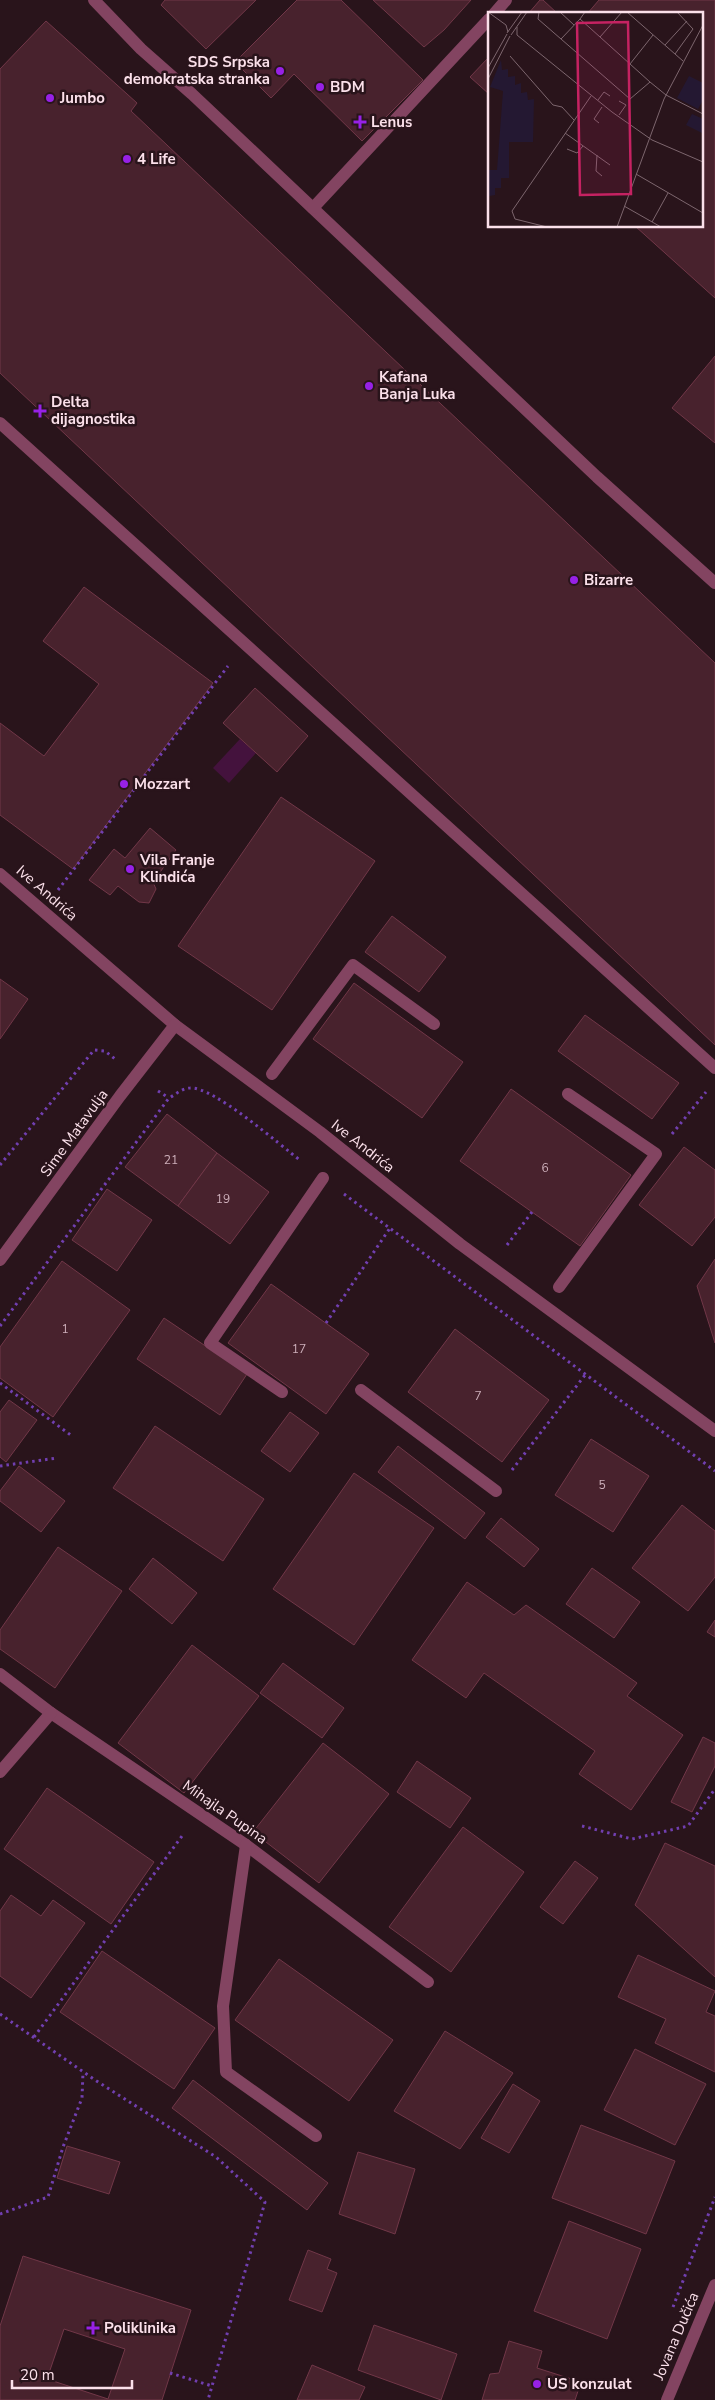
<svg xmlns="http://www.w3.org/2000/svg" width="715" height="2400" font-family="'Nunito Sans',sans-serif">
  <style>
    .water { fill: #44123d }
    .building { fill: #48222d; stroke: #713748; fill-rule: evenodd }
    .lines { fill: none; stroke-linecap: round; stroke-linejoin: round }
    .path { stroke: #713fb0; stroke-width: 3; stroke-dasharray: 2.5 4; stroke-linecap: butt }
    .minor { stroke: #834461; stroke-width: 12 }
    .poi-dot { fill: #9721e6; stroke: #29141b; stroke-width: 2 }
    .labels { text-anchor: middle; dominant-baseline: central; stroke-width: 5; stroke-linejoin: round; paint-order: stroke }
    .number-label { font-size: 12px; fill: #ceb0bb }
    .poi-label { font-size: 15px; font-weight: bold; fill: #fbe0ea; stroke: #29141b; text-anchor: start }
    .street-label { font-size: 15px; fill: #fbe0ea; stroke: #29141b }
    .inset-road { fill: none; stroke: #7d666e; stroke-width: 1 }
    .view { fill: #c52262; fill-opacity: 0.15; stroke: #c52262; stroke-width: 2.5 }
    .inset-edge { fill: none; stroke: #fbe0ea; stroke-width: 2.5 }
  </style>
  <rect width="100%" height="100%" fill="#29141b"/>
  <path class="water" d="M240,739L256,753L229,783L213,768Z"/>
  <g class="building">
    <path d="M165,0H256L206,49L161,5Z"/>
    <path d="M297,0H341L423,80L362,141L294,74L271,98L235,62Z"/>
    <path d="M373,0H471L444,30L424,47Z"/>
    <path d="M540,0H543L558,14H528Z"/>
    <path d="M599,0H715V298L635,226H701V14H587Z"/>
    <path d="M46,21L137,103L131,111L715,663V1045L0,373V69Z"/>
    <path d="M489,57V94L470,77Z"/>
    <path d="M715,356V443L672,408Z"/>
    <path d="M84,587L213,683L73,869L0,815V723L44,756L99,684L43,641Z"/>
    <path d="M255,688L308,736L277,772L223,723Z"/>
    <path d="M281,797L375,861L272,1010L178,946Z"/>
    <path d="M150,828L176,850L153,882L156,889L149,903L139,902L118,886L110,895L89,880L114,849L125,858Z"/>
    <path d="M392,916L446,957L419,992L365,952Z"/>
    <path d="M0,979L28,999L0,1039Z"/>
    <path d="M354,983L463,1062L422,1118L313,1039Z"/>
    <path d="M585,1015L679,1083L652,1119L558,1051Z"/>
    <path d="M511,1089L631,1175L580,1246L460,1161Z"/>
    <path d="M167,1114L217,1153L178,1206L125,1167Z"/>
    <path d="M684,1147L715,1170V1217L692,1246L639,1205Z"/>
    <path d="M217,1153L269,1192L230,1244L178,1206Z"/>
    <path d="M107,1189L152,1220L117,1271L72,1240Z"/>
    <path d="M715,1259V1343L697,1286Z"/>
    <path d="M62,1261L130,1310L53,1417L0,1378V1347Z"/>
    <path d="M271,1284L369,1354L326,1414L228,1343Z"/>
    <path d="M164,1318L247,1374L220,1415L137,1359Z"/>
    <path d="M455,1329L549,1400L502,1462L408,1392Z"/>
    <path d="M9,1400L37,1420L6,1462L0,1457V1412Z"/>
    <path d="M290,1412L319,1433L290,1472L261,1451Z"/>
    <path d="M155,1426L264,1499L223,1561L113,1488Z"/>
    <path d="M591,1439L649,1476L613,1532L555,1495Z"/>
    <path d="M398,1446L485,1513L465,1539L378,1472Z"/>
    <path d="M19,1466L65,1501L41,1532L0,1501V1491Z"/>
    <path d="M354,1473L434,1528L354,1645L273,1589Z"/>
    <path d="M682,1505L715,1531V1577L688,1611L632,1568Z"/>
    <path d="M501,1518L539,1549L524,1567L486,1537Z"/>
    <path d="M58,1547L122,1591L55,1688L0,1649V1630Z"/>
    <path d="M153,1558L197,1593L172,1624L129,1589Z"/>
    <path d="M592,1568L640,1602L614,1638L566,1604Z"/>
    <path d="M467,1582L514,1615L526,1605L637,1683L627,1696L683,1735L631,1810L579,1774L595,1751L484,1673L466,1698L412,1660Z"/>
    <path d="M715,1620V1637L707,1632Z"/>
    <path d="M192,1645L259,1696L184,1793L118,1743Z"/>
    <path d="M283,1663L344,1708L322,1738L260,1693Z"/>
    <path d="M703,1737L715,1743V1766L692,1812L671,1802Z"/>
    <path d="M323,1743L389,1794L319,1883L253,1832Z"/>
    <path d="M417,1761L471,1798L450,1828L397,1792Z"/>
    <path d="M47,1788L154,1862L111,1924L4,1849Z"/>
    <path d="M463,1827L524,1872L451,1972L389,1927Z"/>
    <path d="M665,1843L715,1866V1977L635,1905Z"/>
    <path d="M575,1861L598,1878L563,1924L540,1907Z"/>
    <path d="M11,1895L41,1916L53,1900L85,1923L31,1998L0,1976V1911Z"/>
    <path d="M102,1951L215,2028L174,2089L60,2012Z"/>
    <path d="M638,1955L715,1991L706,2012L715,2016V2072L655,2043L666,2019L618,1997Z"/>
    <path d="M279,1959L393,2040L349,2101L235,2020Z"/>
    <path d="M445,2031L513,2073L460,2149L394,2111Z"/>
    <path d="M635,2049L706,2084L675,2145L604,2110Z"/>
    <path d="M193,2080L328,2183L307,2210L172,2108Z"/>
    <path d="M513,2084L540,2101L509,2153L481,2138Z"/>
    <path d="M581,2125L675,2161L646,2234L552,2198Z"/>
    <path d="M67,2146L120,2162L109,2194L57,2178Z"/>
    <path d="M358,2152L415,2169L395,2234L339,2214Z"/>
    <path d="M569,2221L641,2249L607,2339L534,2311Z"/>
    <path d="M308,2250L331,2259L327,2269L337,2273L322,2312L289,2300Z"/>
    <path d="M23,2256L191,2310L162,2400H0V2326ZM64,2329L125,2349L108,2399L47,2379Z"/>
    <path d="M374,2325L457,2354L441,2400L358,2370Z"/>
    <path d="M509,2341L542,2351L537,2368L581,2382L575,2400H482L490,2374L499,2373Z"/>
    <path d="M312,2365L365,2387L359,2400H297Z"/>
  </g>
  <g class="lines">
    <g class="path">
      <path d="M58,890L228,666"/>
      <path d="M158,1091L169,1098"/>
      <path d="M672,1134L706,1092"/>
      <path d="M0,1165L94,1050L105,1051L115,1059"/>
      <path d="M344,1194L715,1471"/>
      <path d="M507,1245L532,1212"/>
      <path d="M326,1323L390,1228"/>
      <path d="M0,1326L169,1098C175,1095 182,1088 190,1088C213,1086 280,1145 301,1161"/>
      <path d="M0,1383L72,1436"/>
      <path d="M0,1466L57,1458"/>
      <path d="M512,1470L585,1375"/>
      <path d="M582,1826L632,1839L688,1826L715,1789"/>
      <path d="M0,2014L95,2080L216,2157L265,2202L208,2400"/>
      <path d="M34,2037L182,1836"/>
      <path d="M0,2214L48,2197L63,2147L82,2098L83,2072"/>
      <path d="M673,2307L715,2197"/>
      <path d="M170,2373L212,2386"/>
    </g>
    <g class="minor">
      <path d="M94,0L141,49L192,94L597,477L715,583"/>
      <path d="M494,14L506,0"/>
      <path d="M313,208L489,19"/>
      <path d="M0,423L715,1068"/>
      <path d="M0,874L175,1025L320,1132L460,1244L715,1431"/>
      <path d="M272,1074L353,965L434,1024"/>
      <path d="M0,1260L120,1096L175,1025"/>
      <path d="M559,1287L656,1154L568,1094"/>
      <path d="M361,1390L496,1491"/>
      <path d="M282,1392L210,1343L323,1178"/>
      <path d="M0,1674L51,1713L246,1845L428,1982"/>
      <path d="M0,1772L51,1713"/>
      <path d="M246,1845L223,2006L226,2072L316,2136"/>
      <path d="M667,2400L715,2285"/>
    </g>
  </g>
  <g class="poi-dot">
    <circle cx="280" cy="71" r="5"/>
    <circle cx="320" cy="87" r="5"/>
    <circle cx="50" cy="98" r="5"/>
    <path d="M357.5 114.5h5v5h5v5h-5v5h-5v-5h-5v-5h5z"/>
    <circle cx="127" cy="159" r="5"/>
    <circle cx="369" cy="386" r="5"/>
    <path d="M37.5 403.5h5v5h5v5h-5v5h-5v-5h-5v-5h5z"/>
    <circle cx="574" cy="580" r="5"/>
    <circle cx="124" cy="784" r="5"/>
    <circle cx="130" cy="869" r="5"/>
    <path d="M90.5 2320.5h5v5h5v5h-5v5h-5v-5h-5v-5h5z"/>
    <circle cx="537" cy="2384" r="5"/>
  </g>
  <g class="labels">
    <g class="number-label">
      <text x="171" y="1160">21</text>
      <text x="545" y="1168">6</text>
      <text x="223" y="1199">19</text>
      <text x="65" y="1329">1</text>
      <text x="299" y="1349">17</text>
      <text x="478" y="1396">7</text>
      <text x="602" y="1485">5</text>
    </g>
    <g class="poi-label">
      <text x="270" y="62" text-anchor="end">SDS Srpska<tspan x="270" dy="17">demokratska stranka</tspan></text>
      <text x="330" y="87">BDM</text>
      <text x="60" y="98">Jumbo</text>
      <text x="371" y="122">Lenus</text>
      <text x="137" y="159">4 Life</text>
      <text x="379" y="377">Kafana<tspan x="379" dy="17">Banja Luka</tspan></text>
      <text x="51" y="402">Delta<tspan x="51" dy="17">dijagnostika</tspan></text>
      <text x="584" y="580">Bizarre</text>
      <text x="134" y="784">Mozzart</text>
      <text x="140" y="860">Vila Franje<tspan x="140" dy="17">Klindića</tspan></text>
      <text x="104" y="2328">Poliklinika</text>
      <text x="547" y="2384">US konzulat</text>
    </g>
    <g class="street-label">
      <text transform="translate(47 893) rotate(41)">Ive Andrića</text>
      <text transform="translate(74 1133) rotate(-54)">Sime Matavulja</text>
      <text transform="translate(363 1146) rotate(38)">Ive Andrića</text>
      <text transform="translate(225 1812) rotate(35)">Mihajla Pupina</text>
      <text transform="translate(676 2336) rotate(-67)">Jovana Dučića</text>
    </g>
  </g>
  <g transform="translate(488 12)">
    <rect width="215" height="215" fill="#29141b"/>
    <path d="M13,48L14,58L20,57V65L27,64V73L33,71V81L39,80L40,88L46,87L45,130H21V166H13V176H7V183L1,184L0,193V158H9L15,79L2,75ZM201,64L215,71V88L210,97L189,86ZM204,102L215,107L214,121L198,113Z" fill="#241832"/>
    <path class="inset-road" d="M0,0L18,13L20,20M51,0L50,7L142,87L162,70M72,0L86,13M97,0L92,7L162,70L178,83L215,102M139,0L195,49M29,15V23L124,100L164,128L215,150M19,21L34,0M23,23L39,0M112,25L134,0M73,27L92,7M177,33L199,9M187,42L205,17L189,0M22,44L65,93L74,95L86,108M142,52L165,23M0,56L19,22M0,67L22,24M110,88L116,80L122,84M131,103L138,93L131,89M111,111L106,107L114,95M77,121L122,153M79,137L89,141L95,134M109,143L108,159L114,164M148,162L215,201M136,194L173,215M164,210L180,181M59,215L27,207L24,199L103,84M129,215L176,87L215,13"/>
    <path class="view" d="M140,10L143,182L92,183L89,11Z"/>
    <rect width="215" height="215" class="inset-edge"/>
  </g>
  <path d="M12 2380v8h120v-8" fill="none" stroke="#fbe0ea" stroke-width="2.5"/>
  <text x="20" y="2380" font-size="15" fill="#fbe0ea" stroke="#29141b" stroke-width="4" paint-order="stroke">20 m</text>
</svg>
